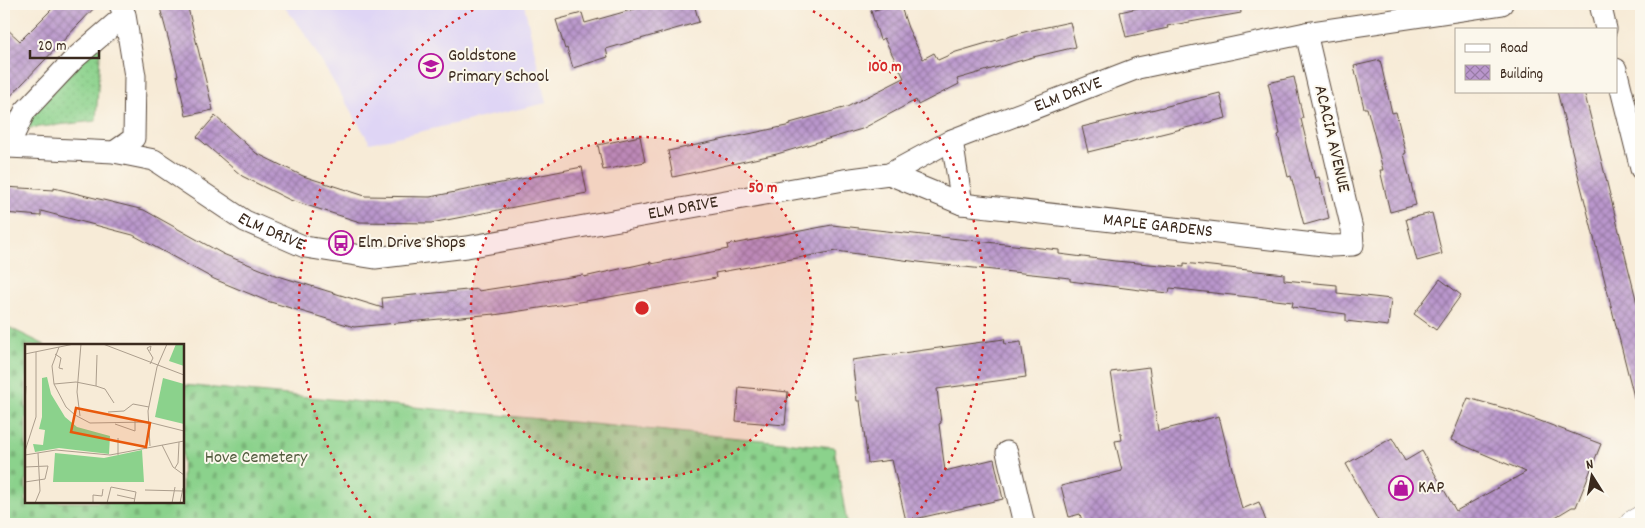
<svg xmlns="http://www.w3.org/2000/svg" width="1645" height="528" font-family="Dekko,sans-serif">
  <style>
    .built { fill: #dfd5f5 }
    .grass { fill: url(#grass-dots); stroke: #637e55 }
    .cemetery { fill: url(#cemetery-stones); stroke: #637e55 }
    .building { fill: url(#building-cross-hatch) }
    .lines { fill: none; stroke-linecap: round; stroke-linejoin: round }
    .minor-casing { stroke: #57473a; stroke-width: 23 }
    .primary-casing { stroke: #57473a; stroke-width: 29 }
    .minor { stroke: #fff; stroke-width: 21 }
    .primary { stroke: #fff; stroke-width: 28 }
    .ring { fill: none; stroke: #d62828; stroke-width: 2.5; stroke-dasharray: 2.5 5 }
    .labels { text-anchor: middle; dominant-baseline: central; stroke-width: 4; stroke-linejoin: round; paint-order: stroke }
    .poi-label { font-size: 18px; fill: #3b2a1e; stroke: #fbf7ec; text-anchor: start }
    .street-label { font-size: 18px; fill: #3b2a1e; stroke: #fbf7ec }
    .park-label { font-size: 18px; fill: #535c3f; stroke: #fbf7ec }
    .inset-road { fill: none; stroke: #ac9e8d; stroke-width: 1 }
    .view { fill: #e8590c; fill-opacity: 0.15; stroke: #e8590c; stroke-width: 2.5 }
    .inset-edge { fill: none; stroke: #3b2a1e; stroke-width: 2.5 }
    .centre { fill: #d62828; stroke: #fbf7ec; stroke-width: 2.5 }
    .ring-label { font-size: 15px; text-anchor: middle; font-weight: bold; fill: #d62828; stroke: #fbf7ec; stroke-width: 4; stroke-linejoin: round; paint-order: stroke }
  </style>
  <defs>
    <pattern id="grass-dots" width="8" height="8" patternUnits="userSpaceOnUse" patternTransform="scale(1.25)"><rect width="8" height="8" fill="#8bd28c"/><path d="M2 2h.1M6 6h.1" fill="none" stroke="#79b478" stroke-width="1.8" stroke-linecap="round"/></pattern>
    <pattern id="cemetery-stones" width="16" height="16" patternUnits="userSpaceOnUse" patternTransform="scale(1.25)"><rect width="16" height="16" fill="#8bd28c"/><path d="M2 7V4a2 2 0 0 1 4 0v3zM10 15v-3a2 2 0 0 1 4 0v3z" fill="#79b478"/></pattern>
    <pattern id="building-cross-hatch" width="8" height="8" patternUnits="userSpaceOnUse" patternTransform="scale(1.25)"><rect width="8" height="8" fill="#b996cc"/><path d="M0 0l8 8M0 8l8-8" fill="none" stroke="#987ba5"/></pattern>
  </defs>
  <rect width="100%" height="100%" fill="#fbf7ec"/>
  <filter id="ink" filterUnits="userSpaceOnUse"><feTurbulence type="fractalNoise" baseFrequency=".02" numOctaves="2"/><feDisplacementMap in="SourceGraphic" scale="10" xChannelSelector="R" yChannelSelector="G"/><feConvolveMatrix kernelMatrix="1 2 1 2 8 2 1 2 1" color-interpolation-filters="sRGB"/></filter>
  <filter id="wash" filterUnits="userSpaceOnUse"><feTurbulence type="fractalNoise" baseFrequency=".0096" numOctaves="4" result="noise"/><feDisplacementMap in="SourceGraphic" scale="20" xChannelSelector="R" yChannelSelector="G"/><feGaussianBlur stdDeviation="1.12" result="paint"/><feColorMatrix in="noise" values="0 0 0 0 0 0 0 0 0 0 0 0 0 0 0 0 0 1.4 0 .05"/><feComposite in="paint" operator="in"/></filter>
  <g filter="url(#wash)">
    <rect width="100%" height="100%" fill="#f7ebd7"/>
    <path class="built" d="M282,4H524L546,103L370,143L302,29Z"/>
    <path class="grass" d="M101,39L96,121L20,129Z"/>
    <path class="cemetery" d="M4,325L45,345L26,346V502H182L183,385L834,447L847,524H4Z"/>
    <g id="blocks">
      <g class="building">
        <path d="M57,4H98L4,103V26L20,41Z"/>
        <path d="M159,4H187L213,110L186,116L177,75H178Z"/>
        <path d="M652,4H694L699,22L606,49L608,57L573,68L567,48L565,49L556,20L582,13L585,23Z"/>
        <path d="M895,4H900L908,28L923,59L934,53L938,60L956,52L1028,31L1070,22L1076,47L1033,57L957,79L959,84L918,105L916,100L862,129L777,154L673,177L668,151L791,125L790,123L847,107L904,78L884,38L880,40L871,11Z"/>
        <path d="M1155,4H1240L1241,13L1167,26L1168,28L1126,37L1120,12Z"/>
        <path d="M1380,60L1392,113L1396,112L1406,153L1404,154L1416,205L1390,212L1380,170H1383L1375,138L1367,108H1364L1354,66Z"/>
        <path d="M1294,77L1303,118L1301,119L1315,178L1319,177L1329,218L1304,225L1291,176L1288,177L1278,135L1280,134L1268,83Z"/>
        <path d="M1557,91H1584L1641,319V401H1635Z"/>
        <path d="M1220,93L1226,118L1088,152L1082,127Z"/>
        <path d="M215,116L256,153L303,176L365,196L430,197L582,167L587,193L431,223L360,222L290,200L242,176L197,137Z"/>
        <path d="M640,136L645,162L603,170L598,145Z"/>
        <path d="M4,187L54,190V188L144,210L223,254L275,275L383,308L382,298L478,289V291L583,275L584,277L651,262V264L728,249L727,245L832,225L1059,250V254L1115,261L1184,267V263L1284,274V280L1337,285V293L1391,299L1388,326L1346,321V314L1292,307L1293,302L1170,288L1169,293L1148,291L1070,281V278L926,263L836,251L715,273L716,278L598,299L494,315V314L354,327L267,301L214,279L133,235L41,211V216L4,213Z"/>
        <path d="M1432,213L1442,254L1417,261L1406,219Z"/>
        <path d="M1440,279L1461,295L1436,330L1414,314Z"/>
        <path d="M1004,339L1005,344L1021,342L1026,377L937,389L941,423L939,424L945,471L994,459L1003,499L906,521L892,460L868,463L860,401H857L852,360Z"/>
        <path d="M1149,367L1158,431L1219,416L1242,509L1259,502L1267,524H1083L1080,514L1069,517L1061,486L1122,471L1115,441L1122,440L1111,372Z"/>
        <path d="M739,387L788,392L785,425L736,421Z"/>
        <path d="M1468,398L1511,410L1601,444L1576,507H1572L1544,524H1380L1346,464L1392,438L1405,461L1422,451L1456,511L1526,472L1451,440Z"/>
      </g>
    </g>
  </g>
  <g filter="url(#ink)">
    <use href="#blocks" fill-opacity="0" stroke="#57473a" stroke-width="1"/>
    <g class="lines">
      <defs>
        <g id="minor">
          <path d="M1600,4L1606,29"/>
          <path d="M1616,69L1641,169"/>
          <path d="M952,140L962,204"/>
          <path id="s1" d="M4,146L8,147L114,152L154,160L245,221L305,247L375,258L467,247L844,180L889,174L952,140L1138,68L1306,33L1502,4"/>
          <path d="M8,147L25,111L74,59L125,15"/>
          <path d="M114,152L134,138L135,76L125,15L120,5"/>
          <path id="s2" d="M889,174L962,204L1332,246L1353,245L1352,229L1306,33"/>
          <path d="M1007,452L1024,524"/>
        </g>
        <path id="primary" d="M1634,524L1641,520"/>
      </defs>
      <use href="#minor" class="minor-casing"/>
      <use href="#primary" class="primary-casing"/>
      <use href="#minor" class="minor"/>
      <use href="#primary" class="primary"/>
    </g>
  </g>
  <circle cx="642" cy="308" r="171" fill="#d62828" fill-opacity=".12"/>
  <g class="ring">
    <circle cx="642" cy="308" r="171"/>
    <path d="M375 524A343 343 0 0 1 484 4M800 4A343 343 0 0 1 909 524"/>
  </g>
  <defs>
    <symbol id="school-ring" viewBox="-11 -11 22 22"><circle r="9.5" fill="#fbf7ec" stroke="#b5179e" stroke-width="1.5"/><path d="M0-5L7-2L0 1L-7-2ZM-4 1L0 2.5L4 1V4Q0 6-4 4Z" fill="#b5179e"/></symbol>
    <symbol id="bus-ring" viewBox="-11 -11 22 22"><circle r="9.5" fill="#fbf7ec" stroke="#b5179e" stroke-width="1.5"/><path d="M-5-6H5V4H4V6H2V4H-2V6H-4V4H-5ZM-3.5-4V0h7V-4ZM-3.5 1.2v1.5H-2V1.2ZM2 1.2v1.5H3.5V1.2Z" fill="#b5179e"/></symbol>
    <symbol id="shop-ring" viewBox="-11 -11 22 22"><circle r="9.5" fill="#fbf7ec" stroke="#b5179e" stroke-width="1.5"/><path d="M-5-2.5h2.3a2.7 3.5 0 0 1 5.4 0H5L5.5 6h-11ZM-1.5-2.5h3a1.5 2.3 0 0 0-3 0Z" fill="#b5179e"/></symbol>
  </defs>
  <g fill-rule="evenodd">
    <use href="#school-ring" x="417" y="52" width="28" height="28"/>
    <use href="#bus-ring" x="327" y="229" width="28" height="28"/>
    <use href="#shop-ring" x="1387" y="474" width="28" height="28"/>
  </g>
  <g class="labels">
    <g class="poi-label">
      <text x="448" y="56">Goldstone<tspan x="448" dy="21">Primary School</tspan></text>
      <text x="358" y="243">Elm Drive Shops</text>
      <text x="1418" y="488">KAP</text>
    </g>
    <g class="street-label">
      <text stroke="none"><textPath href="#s1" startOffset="1114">ELM DRIVE</textPath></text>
      <text transform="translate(1331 139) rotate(77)">ACACIA AVENUE</text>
      <text stroke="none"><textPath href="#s1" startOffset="709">ELM DRIVE</textPath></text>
      <text stroke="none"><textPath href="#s2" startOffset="276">MAPLE GARDENS</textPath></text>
      <text stroke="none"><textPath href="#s1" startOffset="289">ELM DRIVE</textPath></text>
    </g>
    <g class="park-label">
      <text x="256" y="458">Hove Cemetery</text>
    </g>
  </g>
  <g transform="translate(25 344)">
    <rect width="159" height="159" fill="#f7ebd7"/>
    <path d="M151,0H159V22L144,17ZM22,33L26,50L40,73H17V34Z" fill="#8bd28c"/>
    <path d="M17,73H40L52,83L85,92L84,110L34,104L10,108L8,100L18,101L20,86L14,85ZM117,106L119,138H28L30,109L79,114Z" fill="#8bd28c"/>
    <path d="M138,34L159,40V80L130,73Z" fill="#8bd28c"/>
    <path class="inset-road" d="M78,0L159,31M34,3L27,22L29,40L41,63L50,71L65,79L123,78L159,87M0,10L49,0M30,10L36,14L34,24L38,25M125,20L128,14L122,4L126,2L125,7M29,40L51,38L71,42L80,45L89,59M71,42L72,11M0,61L1,42M83,68L99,67L108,60L124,63M55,72L52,48L56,0M90,80L110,87V77M93,94V111M137,101L148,123L159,131M125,102L123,67L132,23L142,0M0,107L11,73V8M0,111L31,106L85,111L159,97M0,123L23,122L20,135L0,138M150,124L153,119L154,98M120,146L158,147M92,151L110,155M10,159L15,147L13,109M68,159V151L77,152L78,145M82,159L86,143L111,148L109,159M147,159L150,143M155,159L158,144"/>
    <path class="view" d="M51,64L125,79L121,103L46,88Z"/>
    <rect width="159" height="159" class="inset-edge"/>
  </g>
  <circle cx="642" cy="308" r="8" class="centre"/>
  <g class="ring-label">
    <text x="885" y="71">100 m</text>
    <text x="763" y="192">50 m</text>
  </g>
  <rect width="1645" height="528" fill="none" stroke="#fbf7ec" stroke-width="20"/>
  <rect x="1455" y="28" width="162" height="65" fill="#fbf7ec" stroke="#aea59a"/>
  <rect x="1465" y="44" width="25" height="8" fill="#ffffff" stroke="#aea59a"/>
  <text x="1500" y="52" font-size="15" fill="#3b2a1e">Road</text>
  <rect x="1465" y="65" width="25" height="15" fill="url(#building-cross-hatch)" stroke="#aea59a"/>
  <text x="1500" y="78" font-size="15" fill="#3b2a1e">Building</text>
  <g transform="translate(1592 476) rotate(349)" stroke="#fbf7ec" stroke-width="4" paint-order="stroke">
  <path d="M0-4L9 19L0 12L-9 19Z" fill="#3b2a1e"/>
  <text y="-8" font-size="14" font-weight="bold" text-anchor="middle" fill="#3b2a1e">N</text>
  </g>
  <path d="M30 50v8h69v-8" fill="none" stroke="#3b2a1e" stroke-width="2.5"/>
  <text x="38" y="50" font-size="15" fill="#3b2a1e" stroke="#fbf7ec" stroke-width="4" paint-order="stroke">20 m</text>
</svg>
